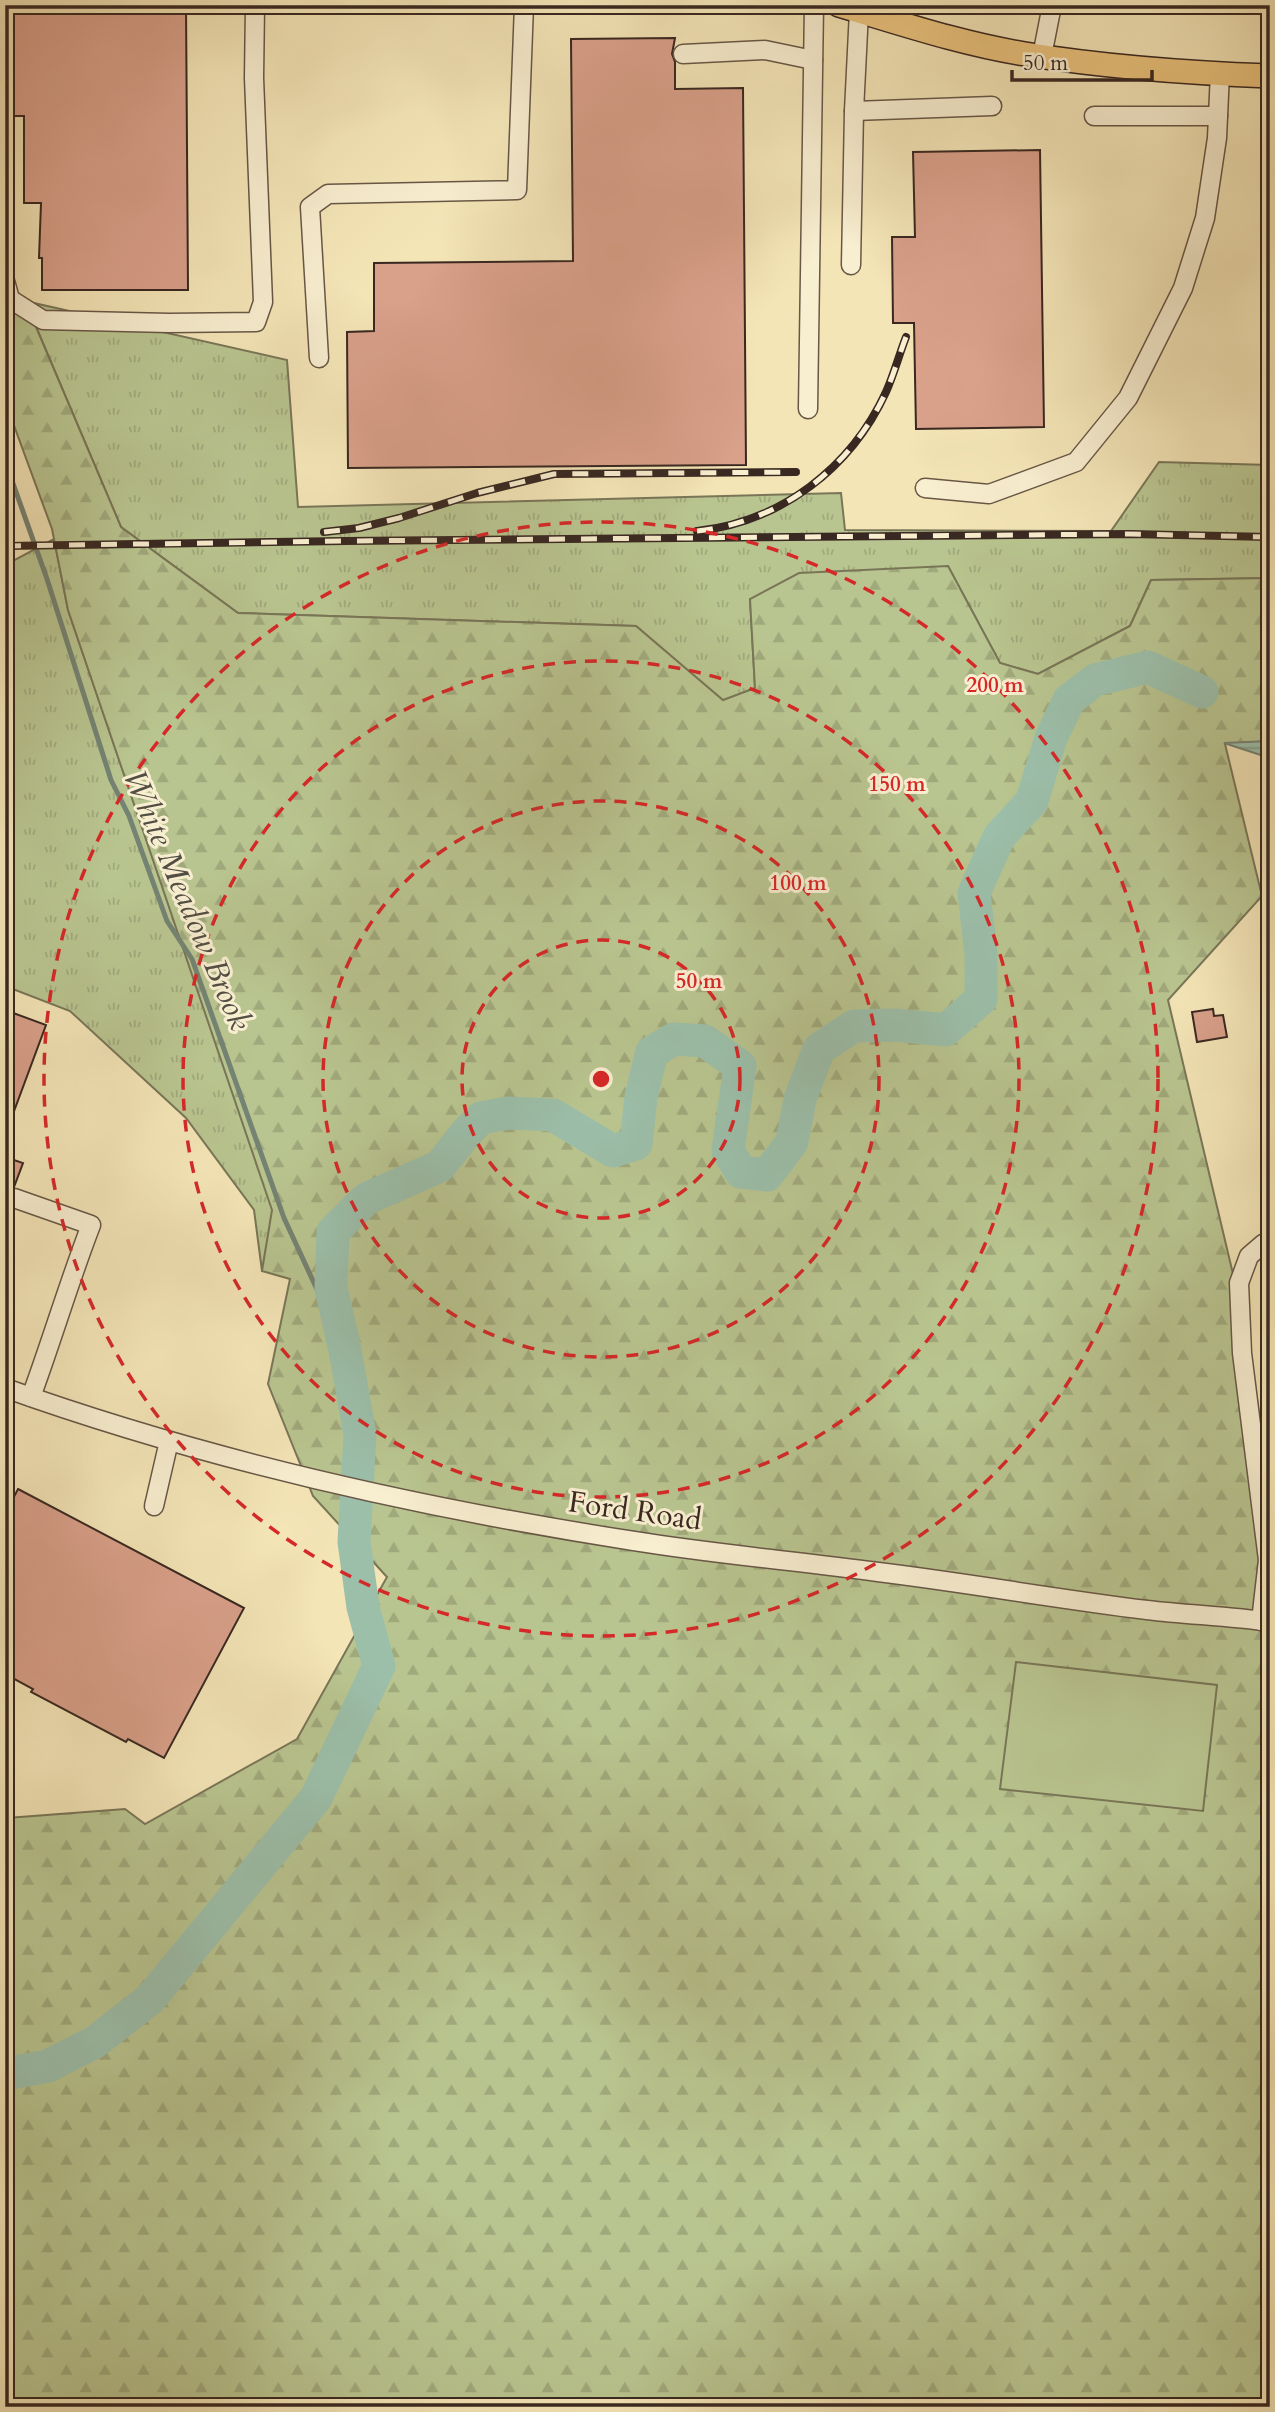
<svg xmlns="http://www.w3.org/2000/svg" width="1275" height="2412" font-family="Cardo,serif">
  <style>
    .grass { fill: url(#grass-tufts); stroke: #797658; stroke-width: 2 }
    .forest { fill: url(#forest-firs); stroke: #797658; stroke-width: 2 }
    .pitch { fill: #b9c590; stroke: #797658; stroke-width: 2 }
    .water { fill: url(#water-rules); stroke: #748373; stroke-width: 2 }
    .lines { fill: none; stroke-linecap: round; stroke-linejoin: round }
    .stream { stroke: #748373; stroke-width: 5 }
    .river { stroke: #9cbfaa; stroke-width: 33 }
    .building { fill: #d9a08a; stroke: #392821; stroke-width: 2 }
    .minor-casing { stroke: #685746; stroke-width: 21 }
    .major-casing { stroke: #392821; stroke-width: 26 }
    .minor { stroke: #f8eed0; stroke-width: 18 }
    .major { stroke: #eac27c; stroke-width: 23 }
    .rail-casing { stroke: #392821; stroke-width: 8 }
    .rail { stroke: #f8eed0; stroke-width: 5; stroke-dasharray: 16; stroke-linecap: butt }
    .ring { fill: none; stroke: #d62828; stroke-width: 3.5; stroke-dasharray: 12 9 }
    .labels { text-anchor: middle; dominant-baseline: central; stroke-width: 6; stroke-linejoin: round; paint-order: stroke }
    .street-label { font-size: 30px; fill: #392821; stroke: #f8eed0 }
    .water-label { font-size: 32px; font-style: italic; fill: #524e43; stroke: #f8eed0 }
    .centre { fill: #d62828; stroke: #f8eed0; stroke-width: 3.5 }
    .ring-label { font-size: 21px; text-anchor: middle; font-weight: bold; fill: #d62828; stroke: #f8eed0; stroke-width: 6; stroke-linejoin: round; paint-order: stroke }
  </style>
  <defs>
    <pattern id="grass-tufts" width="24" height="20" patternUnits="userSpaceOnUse" patternTransform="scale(1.75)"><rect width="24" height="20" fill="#b9c590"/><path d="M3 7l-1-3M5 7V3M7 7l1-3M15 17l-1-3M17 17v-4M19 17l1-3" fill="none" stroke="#a0a97c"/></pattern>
    <pattern id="forest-firs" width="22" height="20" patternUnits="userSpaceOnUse" patternTransform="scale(1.75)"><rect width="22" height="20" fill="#b9c590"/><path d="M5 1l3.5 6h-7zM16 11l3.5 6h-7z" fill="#a0a97c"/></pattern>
    <pattern id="water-rules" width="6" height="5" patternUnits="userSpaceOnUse" patternTransform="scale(1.75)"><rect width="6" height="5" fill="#9cbfaa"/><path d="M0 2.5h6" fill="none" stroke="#809b8a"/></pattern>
  </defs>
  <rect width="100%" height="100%" fill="#f4e5b7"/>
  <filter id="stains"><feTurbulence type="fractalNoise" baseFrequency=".00286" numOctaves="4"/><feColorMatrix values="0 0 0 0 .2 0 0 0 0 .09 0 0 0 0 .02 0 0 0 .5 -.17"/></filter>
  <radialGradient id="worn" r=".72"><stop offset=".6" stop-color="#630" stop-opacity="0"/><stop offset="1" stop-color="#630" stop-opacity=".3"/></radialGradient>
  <g class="grass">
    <path d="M25,301L287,360L298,507L841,493L845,530L1111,531L1159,462L1270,465V578L1151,580L1130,626L1038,674L1000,663L948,566L750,599L755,688L723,701L636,626L238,613L121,527Z"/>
    <path d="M54,539L68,610L273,1210L262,1271L254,1210L186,1118L70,1011L5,986V565Z"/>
  </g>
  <path class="forest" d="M25,301L121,527L238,613L636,626L723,700L755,688L750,599L799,573L948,566L1000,663L1038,674L1130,626L1151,580L1270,578V741L1225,744L1262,896L1168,1000L1233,1274L1270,1628V2407H5V1821L7,1818L125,1809L145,1824L297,1739L387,1577L313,1496L268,1384L290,1279L262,1271L272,1210L68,610L52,529L5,401V320Z"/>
  <path class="pitch" d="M1016,1662L1217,1685L1203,1811L1000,1789Z"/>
  <path class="water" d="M1270,741V758L1224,743Z"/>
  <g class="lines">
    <path class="stream" d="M5,461L47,579L111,780L129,816L167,921L192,959L284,1218L345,1350"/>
    <path class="river" d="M5,2074L48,2066L95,2042L150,1999L316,1798L379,1666L363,1607L354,1542L360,1435L345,1350L331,1288L333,1232L366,1199L440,1166L466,1133L481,1118L507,1113L553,1115L613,1151L636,1144L641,1097L652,1052L674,1039L705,1041L740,1066L728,1151L741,1172L767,1175L792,1142L800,1099L819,1049L854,1026L895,1025L946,1030L981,999V954L974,893L999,837L1032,801L1051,738L1069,700L1095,680L1148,667L1202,692"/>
  </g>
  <g class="building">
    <path d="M5,5H186L188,290H42V258H39L41,203H24V116H7Z"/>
    <path d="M675,38L672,54L675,62V89L743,88L746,465L348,468L347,332L374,331V263L573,261L571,39Z"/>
    <path d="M1040,150L1044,427L916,429L914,323H893L892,237H915L913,152Z"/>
    <path d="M1213,1009L1214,1016L1223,1015L1227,1037L1197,1042L1192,1012Z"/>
    <path d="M5,1010L46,1025L7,1130H5Z"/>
    <path d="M5,1157L23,1163L14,1187L5,1191Z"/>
    <path d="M18,1489L244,1608L164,1758L128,1739L126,1742L31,1692L33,1689L5,1674V1514Z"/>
  </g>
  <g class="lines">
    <defs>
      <g id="minor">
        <path d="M859,11L854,111L992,106"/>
        <path d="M683,54L765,50L813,60"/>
        <path d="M1042,56L1052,5"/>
        <path d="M1094,116H1218"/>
        <path d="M851,265L854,111"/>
        <path d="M5,281L10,299L43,320L169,323L256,322L263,302L254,78L255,5"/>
        <path d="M319,358L310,207L328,194L517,190L524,5"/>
        <path d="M808,409L814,5"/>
        <path d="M925,488L989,494L1076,462L1128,398L1183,288L1205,218L1217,138L1220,73"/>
        <path d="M14,1198L91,1225C69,1282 52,1340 31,1397"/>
        <path d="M5,1388C209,1461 420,1508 634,1541C714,1554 797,1561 878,1572C968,1583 1057,1599 1147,1610C1188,1615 1229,1616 1270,1622"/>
        <path d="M154,1506L169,1441"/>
        <path d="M1261,1621L1268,1560L1242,1353L1239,1283L1249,1256L1263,1244L1270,1243"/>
      </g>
      <path id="major" d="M839,5C900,23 962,44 1025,54C1106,67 1188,73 1270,76"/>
    </defs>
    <use href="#minor" class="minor-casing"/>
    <use href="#major" class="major-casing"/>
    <use href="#minor" class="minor"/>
    <use href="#major" class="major"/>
    <defs>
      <g id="rail">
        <path d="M697,531C781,522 851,468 886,392C894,374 899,355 906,337"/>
        <path d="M324,532L359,528L399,518L477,493L554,474L796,472"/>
        <path d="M5,546L345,541L1130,534L1270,537"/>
      </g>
    </defs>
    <use href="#rail" class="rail-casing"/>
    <use href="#rail" class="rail"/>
  </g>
  <g class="ring">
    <circle cx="601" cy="1079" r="139"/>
    <circle cx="601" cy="1079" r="278"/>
    <circle cx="601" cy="1079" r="418"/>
    <circle cx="601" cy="1079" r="557"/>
  </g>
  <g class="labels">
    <g class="street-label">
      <text transform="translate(635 1511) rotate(8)">Ford Road</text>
    </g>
    <g class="water-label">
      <text transform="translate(187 900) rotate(67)">White Meadow Brook</text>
    </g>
  </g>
  <circle cx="601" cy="1079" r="10" class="centre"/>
  <g class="ring-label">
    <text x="995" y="692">200 m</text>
    <text x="897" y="791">150 m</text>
    <text x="798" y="890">100 m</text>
    <text x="699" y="988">50 m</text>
  </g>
  <rect width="1275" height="2412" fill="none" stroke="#f4e5b7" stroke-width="28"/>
  <rect x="7" y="7" width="1261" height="2398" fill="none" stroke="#392821" stroke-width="3.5"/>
  <rect x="14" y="14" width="1247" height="2384" fill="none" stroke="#392821" stroke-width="2"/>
  <path d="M1012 70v10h140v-10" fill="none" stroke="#392821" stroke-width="3.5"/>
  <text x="1023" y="70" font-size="21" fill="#392821" stroke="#f8eed0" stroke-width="5" paint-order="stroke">50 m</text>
  <rect width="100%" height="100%" filter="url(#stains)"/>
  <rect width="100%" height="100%" fill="url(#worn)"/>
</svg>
